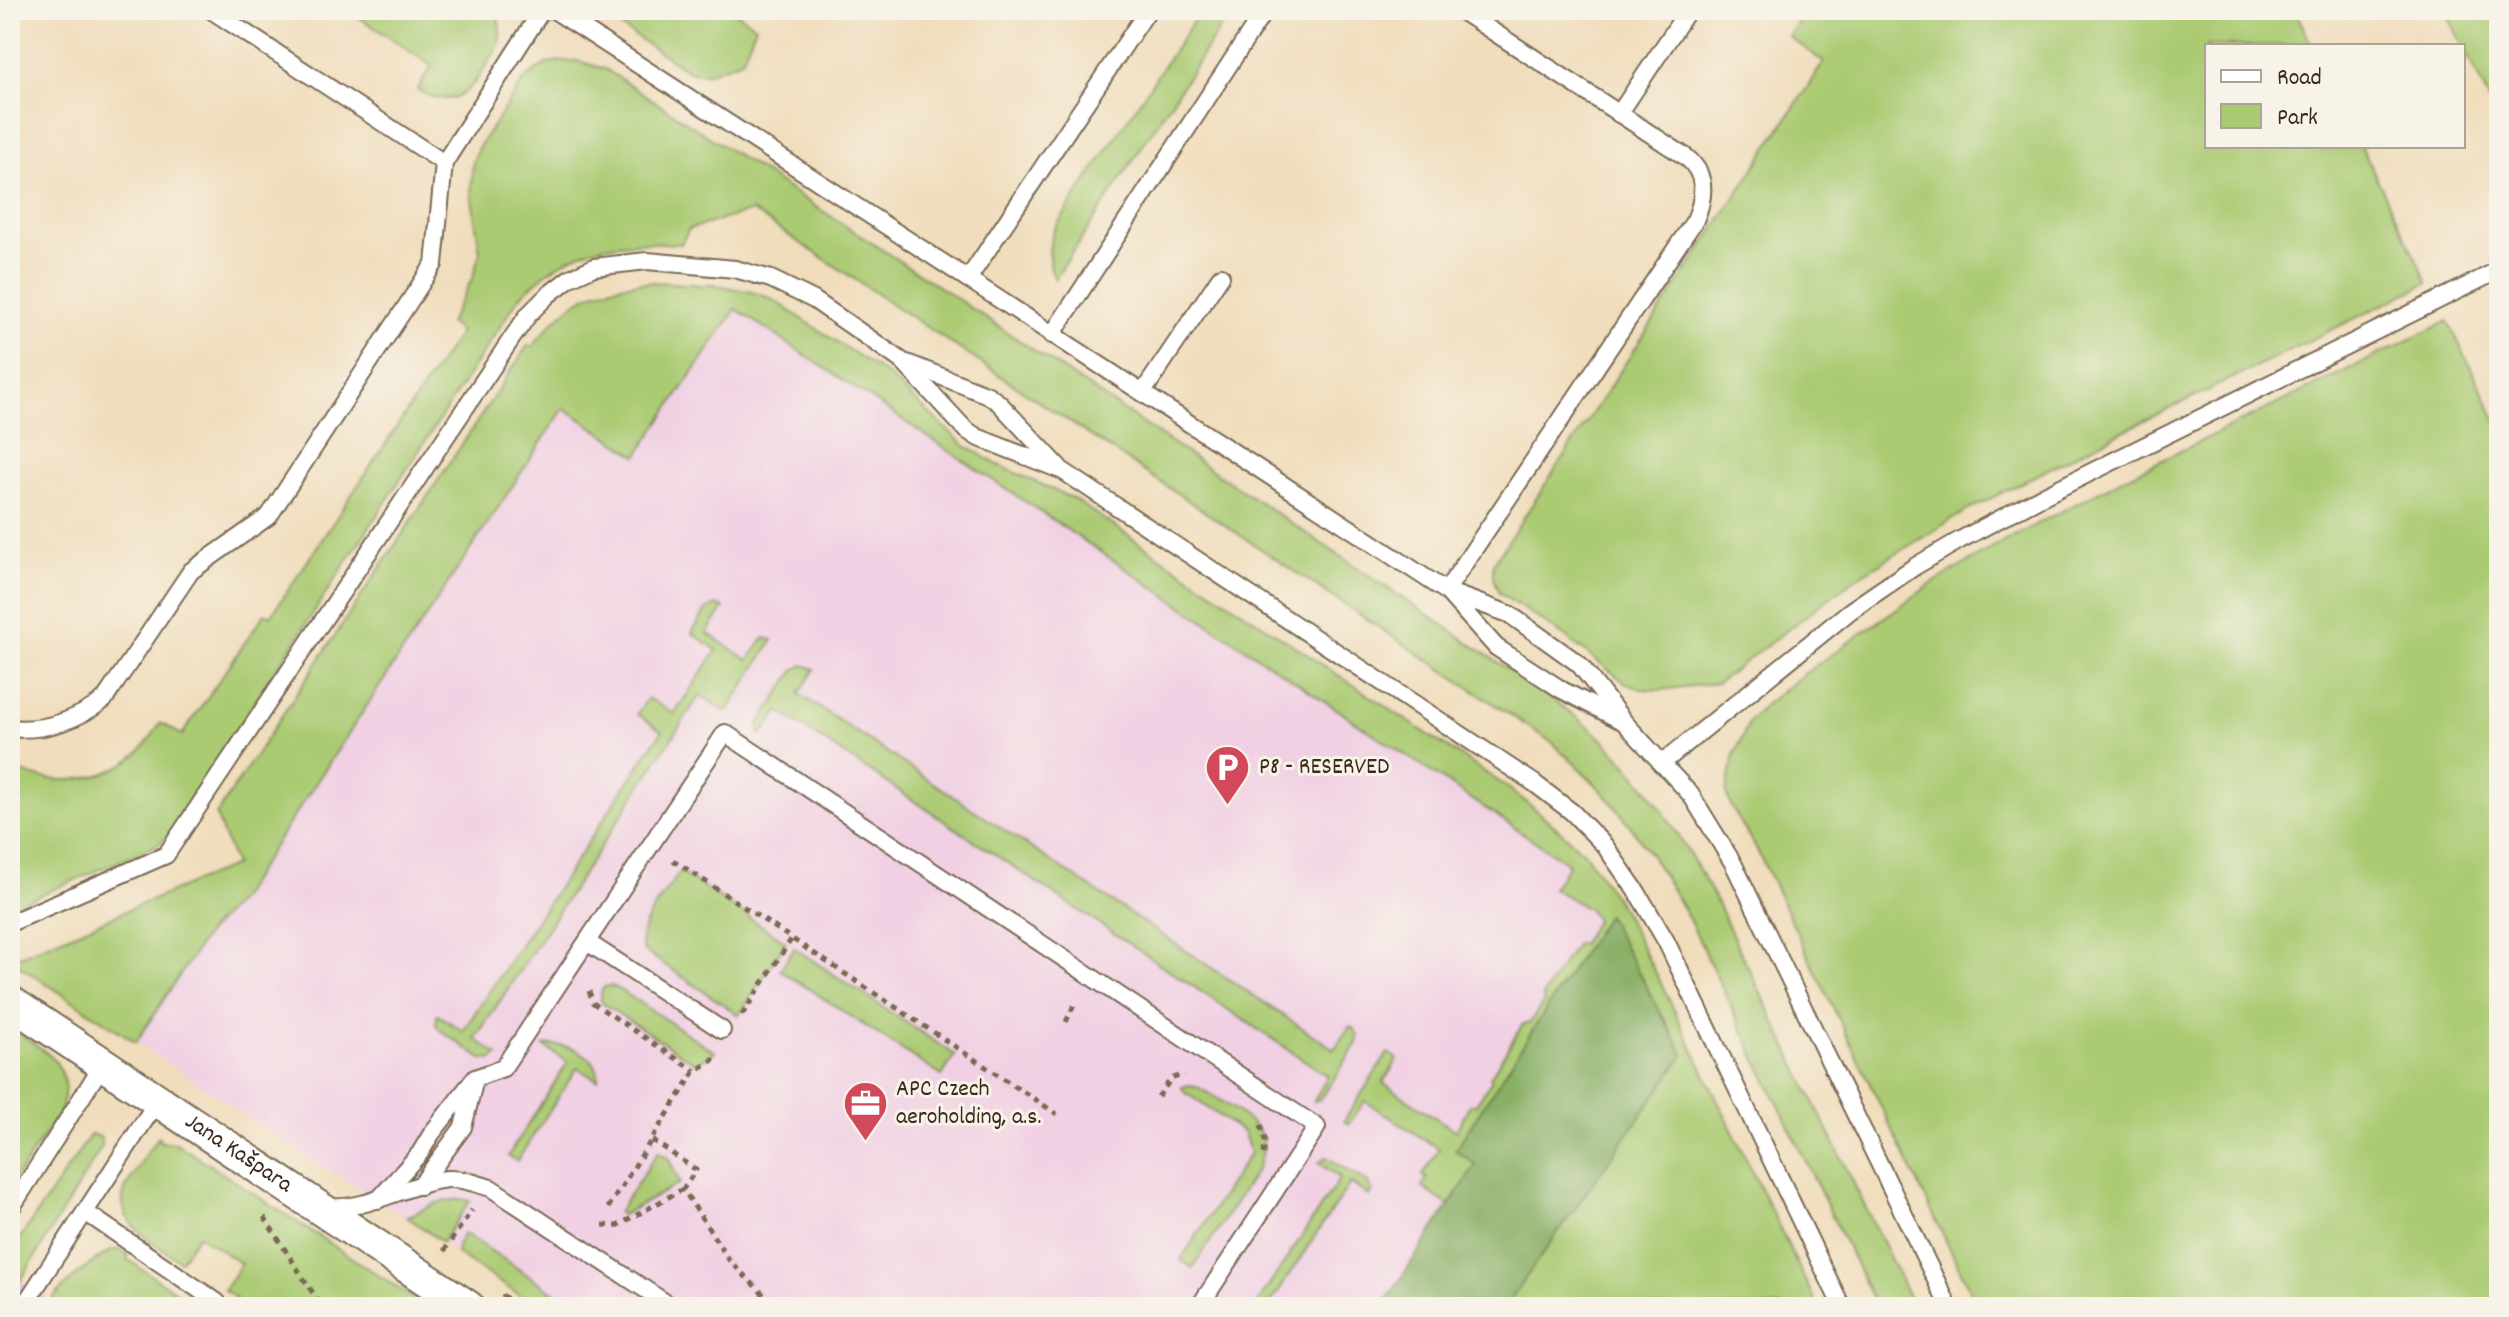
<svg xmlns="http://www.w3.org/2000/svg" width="2509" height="1317" font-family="Dekko,sans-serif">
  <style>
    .built { fill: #f1d0e3 }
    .industrial { fill: #cebed1 }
    .green { fill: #abcb73; stroke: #737a48; stroke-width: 2 }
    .forest { fill: #88af65; stroke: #626c42; stroke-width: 2 }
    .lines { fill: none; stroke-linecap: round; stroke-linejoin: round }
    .lane-casing { stroke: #7a6955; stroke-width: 20 }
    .street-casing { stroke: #7a6955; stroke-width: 36 }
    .path { stroke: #7a6955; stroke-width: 5; stroke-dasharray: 6 6; stroke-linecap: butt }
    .lane { stroke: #fff; stroke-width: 16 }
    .street { stroke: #fff; stroke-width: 32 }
    .labels { text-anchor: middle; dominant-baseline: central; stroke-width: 6; stroke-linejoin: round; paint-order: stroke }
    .poi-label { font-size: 24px; fill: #3b2a1e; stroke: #f7f3e8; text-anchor: start }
    .street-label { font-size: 24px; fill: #3b2a1e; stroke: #f7f3e8 }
  </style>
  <rect width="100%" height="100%" fill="#f7f3e8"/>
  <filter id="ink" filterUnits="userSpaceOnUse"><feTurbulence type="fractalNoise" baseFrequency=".0125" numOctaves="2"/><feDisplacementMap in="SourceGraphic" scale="16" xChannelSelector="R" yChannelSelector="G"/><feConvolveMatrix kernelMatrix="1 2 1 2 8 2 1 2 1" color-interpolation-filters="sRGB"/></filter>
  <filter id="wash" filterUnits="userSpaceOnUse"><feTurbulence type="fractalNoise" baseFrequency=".006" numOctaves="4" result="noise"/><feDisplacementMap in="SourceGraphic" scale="32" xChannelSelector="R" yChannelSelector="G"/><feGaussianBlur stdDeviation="1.8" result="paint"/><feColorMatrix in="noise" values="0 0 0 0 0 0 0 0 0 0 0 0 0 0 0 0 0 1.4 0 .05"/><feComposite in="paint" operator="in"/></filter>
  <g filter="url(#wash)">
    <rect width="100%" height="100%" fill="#f0ddbc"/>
    <path class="built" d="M736,309L1569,864L1554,888L1589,910L1596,920L1582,944H1576L1543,995L1544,1001L1530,1023L1523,1024L1476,1104L1470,1105L1456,1131L1449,1127L1436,1146L1439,1149L1423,1176L1450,1206L1383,1307H576L465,1234L457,1246V1254L407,1217L318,1163L136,1042L208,932L237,902L565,408L637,456Z"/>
    <path class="industrial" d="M17,1278L50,1301L48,1307H10V1290Z"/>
    <g class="green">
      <path d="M348,10H496C498,18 501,27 500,35C500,46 493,55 488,63C469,93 454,111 417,90L432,66Z"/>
      <path d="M596,10H732L756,26L742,60L705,74L688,71Z"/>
      <path d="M1201,10H1218L1228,16L1055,279C1046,262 1048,245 1055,228Z"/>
      <path d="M1806,10H2295L2312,46H2207V146H2361L2428,283L2103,441L1968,510L1856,578L1717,683L1660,690L1642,689L1626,683L1562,634L1499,593L1493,578V564L1824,62L1788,36Z"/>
      <path d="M2445,10H2499V120Z"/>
      <path d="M562,61H578L605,69L956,298L1554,700C1569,712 1585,723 1598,735C1646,779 1680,835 1711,891L1914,1307H1876L1689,919C1665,877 1641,837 1610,800C1593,780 1572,762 1553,743L752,211L689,229L681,244C610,238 568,246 518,299L167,837L157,845L10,908V766C49,788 104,784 138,753C147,745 154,732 161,723L182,735L265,613L271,616L460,332L449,323L473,277L480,252L471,192L473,162L478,148L524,80L547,63Z"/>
      <path d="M651,282L723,286L756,293L772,299L887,375L963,444L996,464L1073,499L1507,787L1535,809L1585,853L1618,902L1659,979L1818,1307H1383L1449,1206L1422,1187L1427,1179L1423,1175L1439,1149L1365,1101L1349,1124L1344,1121L1388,1053L1398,1059L1383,1083L1456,1131L1470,1104H1476L1492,1080L1490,1077L1523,1024L1530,1023L1544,1001L1543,995L1576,944L1582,943L1596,920L1589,910L1553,888L1569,864L736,309L637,456L564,408L237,902L208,932L136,1042L10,960L235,865L216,815L528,345L532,347C568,301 591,285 651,282Z"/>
      <path d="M2448,321L2499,425V1307H1978L1758,852L1731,806L1726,793L1734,755L1750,720L1767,703L1804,674L1933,583L1995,546L2121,480Z"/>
      <path d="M716,605L724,608L707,633L748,660L764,638L773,640L727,712L700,695L475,1039L498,1055L492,1060L482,1059L440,1030L436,1025L437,1017L438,1015L463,1031L662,731L637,714L648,698L674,714L717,650L692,633L706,610Z"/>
      <path d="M803,665L815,669L799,694L1334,1049L1350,1026C1357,1030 1359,1036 1357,1043L1321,1099L1314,1101L1328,1076L779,711L763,733L760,734L759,724L795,670Z"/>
      <path d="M680,872L786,942L739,1015L643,950C634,927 667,891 680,872Z"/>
      <path d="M794,948L955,1055L942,1076L780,970Z"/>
      <path d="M612,986L625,993L715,1052L695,1063L605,1005L601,1001V993L604,987Z"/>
      <path d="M10,1028C43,1050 76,1063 61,1110L10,1187Z"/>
      <path d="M551,1045C572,1045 600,1056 598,1080L577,1068L517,1161L508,1156L568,1062L544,1046Z"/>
      <path d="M1189,1085L1196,1086C1212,1096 1257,1119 1262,1138C1265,1149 1261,1159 1257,1169L1193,1268L1181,1260L1250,1153L1244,1133L1183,1091L1182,1087Z"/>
      <path d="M91,1134L101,1137V1148L21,1280L17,1278L10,1290V1253Z"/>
      <path d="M159,1137L160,1142L176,1143L427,1307H229L236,1298L224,1290L241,1264L198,1235L180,1261C160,1247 119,1226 123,1197C124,1188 130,1181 134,1174C142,1161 149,1147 159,1137Z"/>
      <path d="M658,1152L668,1157L680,1183L622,1215L618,1212Z"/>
      <path d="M1326,1157L1367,1182L1372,1191L1369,1196L1350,1183L1268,1307H1255L1340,1178L1319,1163Z"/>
      <path d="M460,1199L470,1201L442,1242L407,1217L436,1203Z"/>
      <path d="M464,1233L576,1307H537L457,1254V1246Z"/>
      <path d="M113,1250H120L129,1255L127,1259L198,1307H48C55,1290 96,1258 113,1250Z"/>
    </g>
    <path class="forest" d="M1607,915L1684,1055L1505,1307H1382L1476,1165L1455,1150Z"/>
  </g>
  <g filter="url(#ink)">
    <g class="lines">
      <defs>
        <g id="lane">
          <path d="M211,10L444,163"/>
          <path d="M554,10L968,279L1148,10"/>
          <path d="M1619,114L1688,10"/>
          <path d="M968,279L1446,591L1509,614L1579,664L1625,723L1691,795L1733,863L1949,1307"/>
          <path d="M1052,335L1265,10"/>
          <path d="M907,363L988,395L999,403L1059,467"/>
          <path d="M1143,392L1221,276"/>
          <path d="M1446,591L1695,220C1705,197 1707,174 1686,157L1460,10"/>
          <path d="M1448,593L1496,647L1562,690L1620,720"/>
          <path d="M10,728C44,732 77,720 104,700L191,571L269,516L434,264L444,163L542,10"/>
          <path d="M1661,764L1850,611L1914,567L1960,540L2043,496L2499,270"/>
          <path d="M10,923L166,855L514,335L529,314L548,295L570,278L594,267L647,261L735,269L771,279L814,300L902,361L965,429L977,437L1063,471L1534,783L1572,812L1605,846L1637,892L1666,941L1842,1307"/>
          <path d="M587,942L722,1030"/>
          <path d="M420,1186L463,1127L474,1083"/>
          <path d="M378,1200L420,1153L432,1133L475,1078L503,1068L725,733L1317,1127L1199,1307"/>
          <path d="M326,1207C370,1211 406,1183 448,1179C464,1178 476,1184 491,1188L672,1307"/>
          <path d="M10,1210L103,1064"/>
          <path d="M85,1212L217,1302"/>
          <path d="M23,1307L158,1100"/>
        </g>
        <g id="street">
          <path id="s1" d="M10,1002L468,1307"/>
        </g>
      </defs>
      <use href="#lane" class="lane-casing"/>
      <use href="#street" class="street-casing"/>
      <g class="path">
        <path d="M673,860L1057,1114"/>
        <path d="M589,991L593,1003L695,1071"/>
        <path d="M742,1015L792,938"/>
        <path d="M1066,1022L1076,1001"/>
        <path d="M1158,1097L1171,1079L1184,1074"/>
        <path d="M1261,1125L1265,1140L1264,1154"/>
        <path d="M652,1140L696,1170L683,1189L729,1260L776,1307"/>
        <path d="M608,1208L695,1071L712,1061L714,1057"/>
        <path d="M264,1217L322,1307"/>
        <path d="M603,1225L617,1226L683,1189"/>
        <path d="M444,1251L472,1210"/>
        <path d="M502,1295L520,1307"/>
      </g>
      <use href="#lane" class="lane"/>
      <use href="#street" class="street"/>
    </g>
  </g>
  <defs>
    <symbol id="parking-pin" viewBox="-11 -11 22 30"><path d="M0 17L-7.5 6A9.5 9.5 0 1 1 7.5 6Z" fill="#d1495b" stroke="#f7f3e8"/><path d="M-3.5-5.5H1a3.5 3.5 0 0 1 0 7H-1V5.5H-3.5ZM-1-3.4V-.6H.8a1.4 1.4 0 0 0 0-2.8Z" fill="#fff"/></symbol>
    <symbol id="office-pin" viewBox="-11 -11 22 30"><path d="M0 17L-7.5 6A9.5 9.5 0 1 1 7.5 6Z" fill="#d1495b" stroke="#f7f3e8"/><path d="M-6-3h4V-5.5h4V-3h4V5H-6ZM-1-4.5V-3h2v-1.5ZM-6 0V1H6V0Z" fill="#fff"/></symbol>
  </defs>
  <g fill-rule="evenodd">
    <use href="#parking-pin" x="1202" y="742" width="51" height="69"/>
    <use href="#office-pin" x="840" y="1078" width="51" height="69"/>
  </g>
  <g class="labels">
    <g class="poi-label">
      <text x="1259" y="768">P8 - RESERVED</text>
      <text x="896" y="1090">APC Czech<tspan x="896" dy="28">aeroholding, a.s.</tspan></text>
    </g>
    <g class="street-label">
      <text stroke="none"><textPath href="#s1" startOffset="274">Jana Kašpara</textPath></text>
    </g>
  </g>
  <rect width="2509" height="1317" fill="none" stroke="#f7f3e8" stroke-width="40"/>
  <rect x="2205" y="44" width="260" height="104" fill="#f7f3e8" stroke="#aca397" stroke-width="2"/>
  <rect x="2221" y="70" width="40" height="12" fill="#ffffff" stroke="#aca397" stroke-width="2"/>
  <text x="2277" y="84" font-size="24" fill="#3b2a1e">Road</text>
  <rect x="2221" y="104" width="40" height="24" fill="#abcb73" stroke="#aca397" stroke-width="2"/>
  <text x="2277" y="124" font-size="24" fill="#3b2a1e">Park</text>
</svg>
